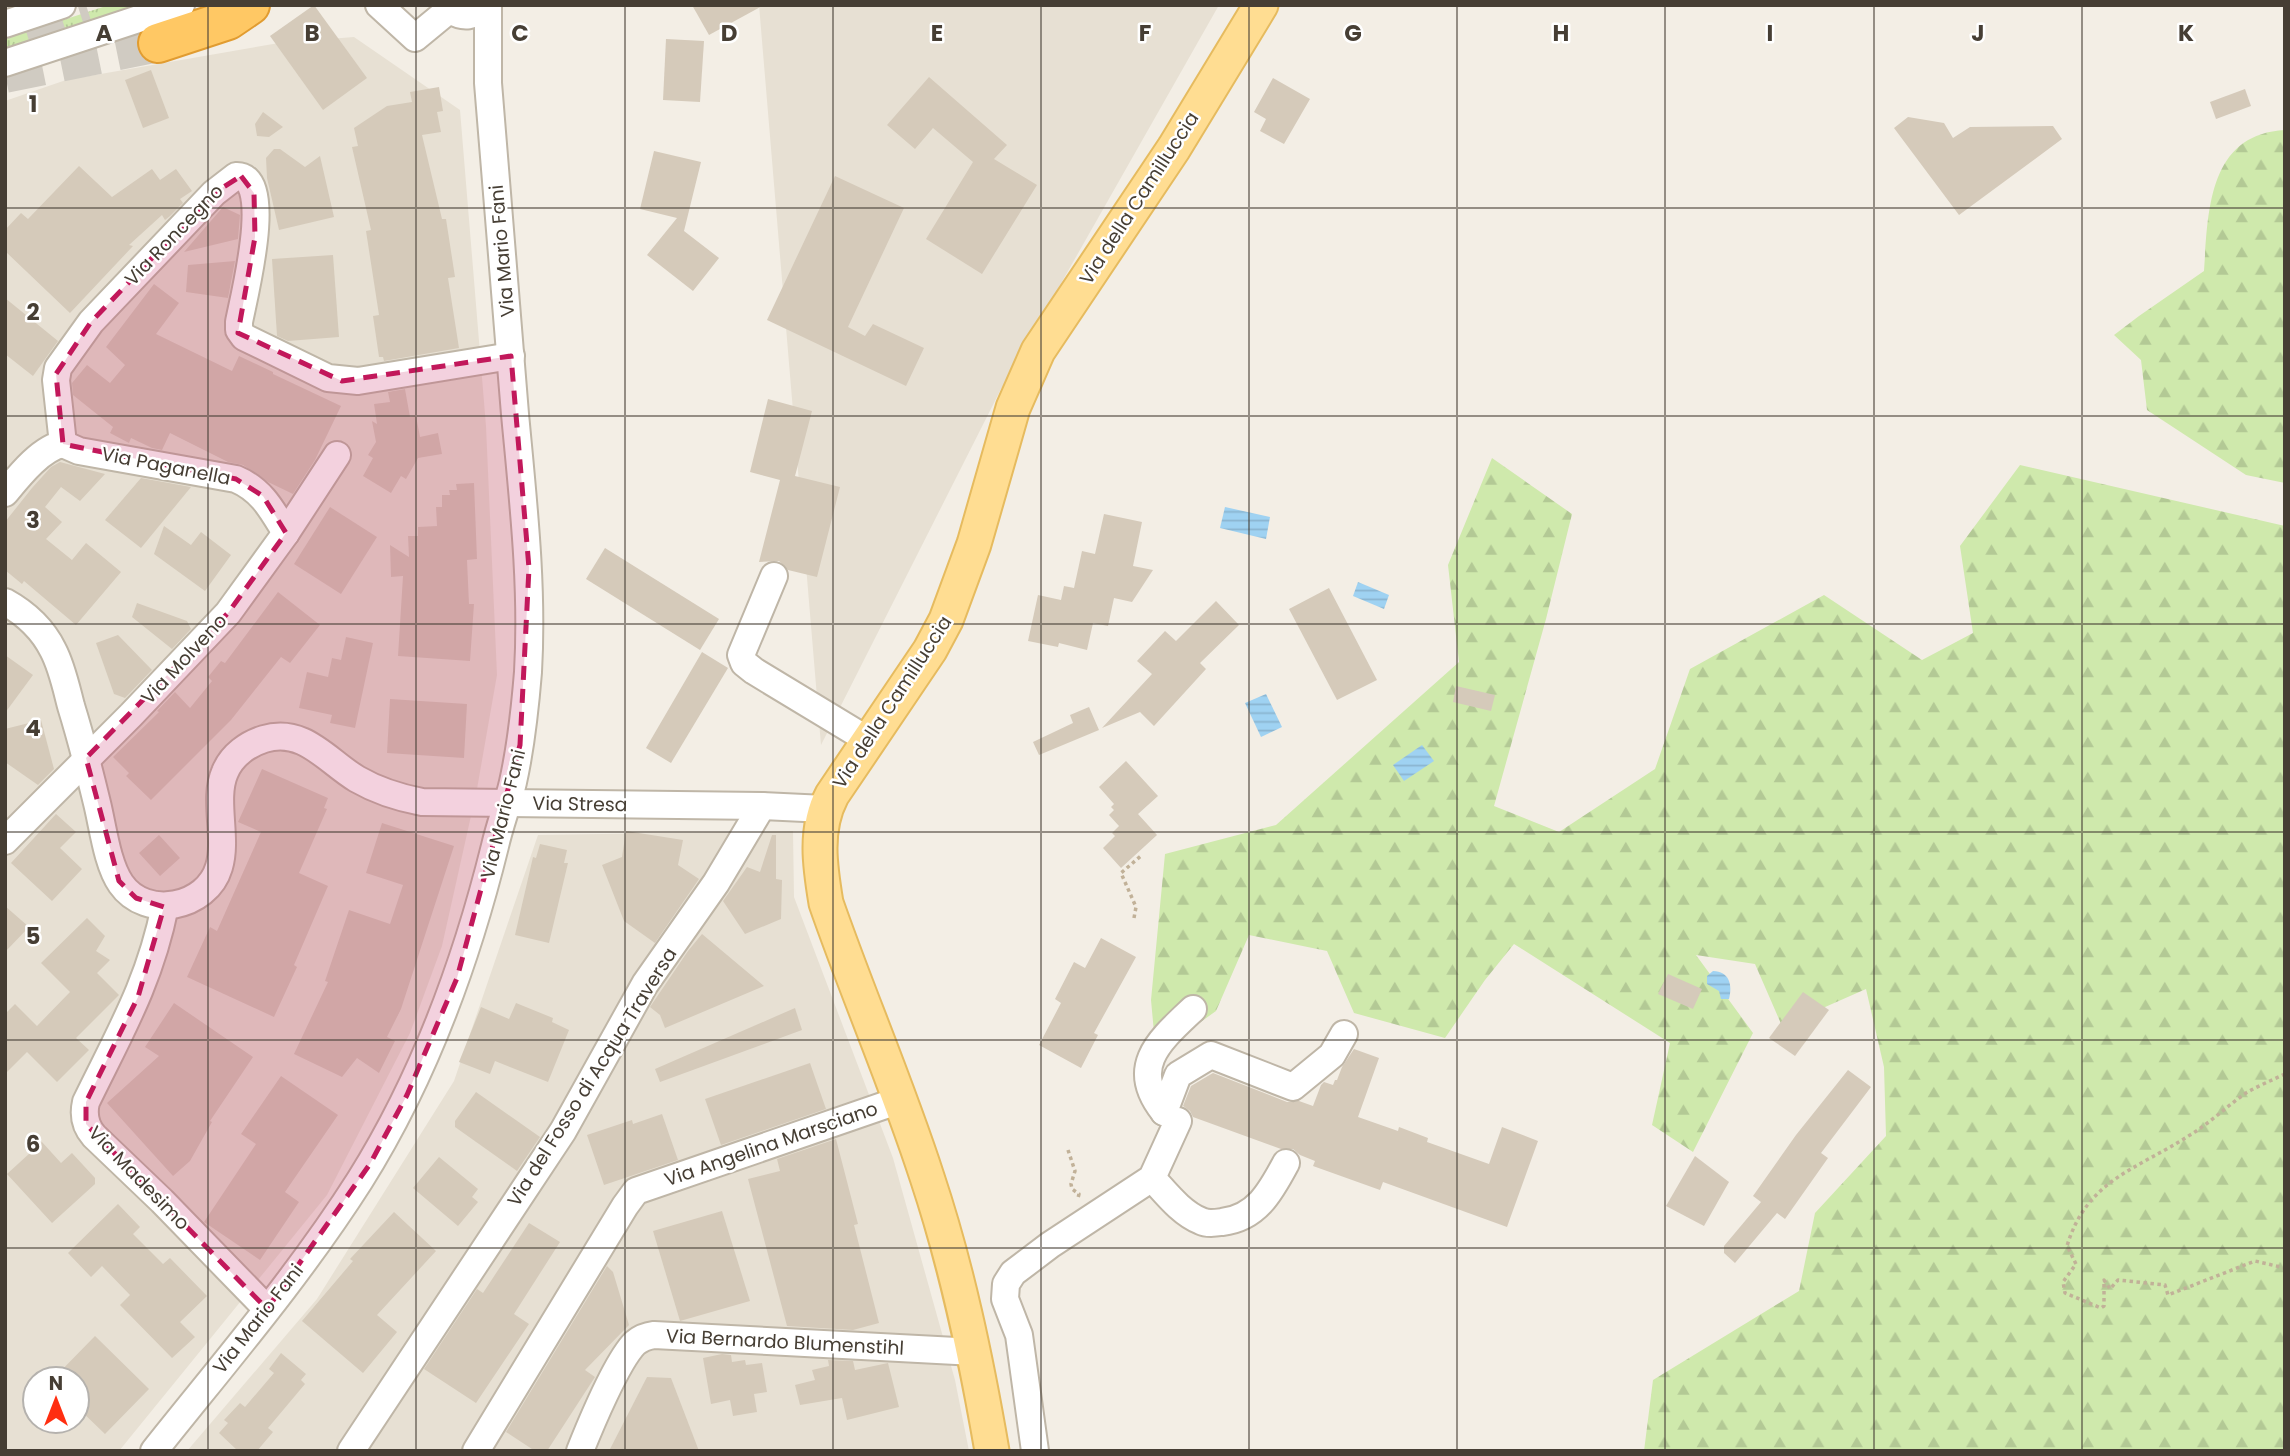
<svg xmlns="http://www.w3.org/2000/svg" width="2290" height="1456" font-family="Poppins,sans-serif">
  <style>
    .residential { fill: #e7e0d3; fill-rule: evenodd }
    .grass { fill: url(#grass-tufts) }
    .forest { fill: url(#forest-firs) }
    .water { fill: url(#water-rules) }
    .building { fill: #d5caba }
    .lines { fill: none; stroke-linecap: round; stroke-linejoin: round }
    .highway-tunnel { stroke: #d0cbc2; stroke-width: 38; stroke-dasharray: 38 19; stroke-linecap: butt }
    .minor-casing { stroke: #bfb6a7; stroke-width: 30 }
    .major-casing { stroke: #e6bb5f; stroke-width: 37 }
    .highway-casing { stroke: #e19c31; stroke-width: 42 }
    .path { stroke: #c1b198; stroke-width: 3.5; stroke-dasharray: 3.5 3.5; stroke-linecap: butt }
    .minor { stroke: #fff; stroke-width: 26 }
    .major { stroke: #ffdd92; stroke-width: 33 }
    .highway { stroke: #ffc864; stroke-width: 38 }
    .marked { fill: #c2185b; fill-opacity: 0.2; stroke: #c2185b; stroke-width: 5; stroke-dasharray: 14 9; stroke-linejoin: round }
    .grid { fill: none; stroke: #463e34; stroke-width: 2; stroke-opacity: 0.55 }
    .labels { text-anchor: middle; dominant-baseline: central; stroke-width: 5; stroke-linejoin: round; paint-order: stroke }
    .street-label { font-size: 19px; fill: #463e34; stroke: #fff }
    .grid-label { font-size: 23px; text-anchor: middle; font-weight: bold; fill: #463e34; stroke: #fff; stroke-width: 5; stroke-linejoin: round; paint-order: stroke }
  </style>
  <defs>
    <pattern id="grass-tufts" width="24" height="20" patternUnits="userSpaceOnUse" patternTransform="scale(1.75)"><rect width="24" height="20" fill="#cfe9ac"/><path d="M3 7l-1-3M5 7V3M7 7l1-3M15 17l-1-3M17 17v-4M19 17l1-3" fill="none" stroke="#b3c995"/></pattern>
    <pattern id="forest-firs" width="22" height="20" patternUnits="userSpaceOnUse" patternTransform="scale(1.75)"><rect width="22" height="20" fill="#cfe9ac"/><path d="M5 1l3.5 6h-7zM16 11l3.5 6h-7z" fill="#b3c995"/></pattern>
    <pattern id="water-rules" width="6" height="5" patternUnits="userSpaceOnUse" patternTransform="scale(1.75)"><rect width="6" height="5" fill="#9fd2f2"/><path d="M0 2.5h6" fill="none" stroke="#8ab5d0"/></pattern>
  </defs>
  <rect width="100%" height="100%" fill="#f3eee5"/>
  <g class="residential">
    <path d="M759,5H1219L1001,389L821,745Z"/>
    <path d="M354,37L460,110L486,426L497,675L477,789L442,946L410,1033L327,1195L119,1451H5V101L66,80L279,43ZM35,1379H77V1421H35Z"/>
    <path d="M793,831L794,897L893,1158L955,1380L969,1451H187L317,1299L454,1081L538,835Z"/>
  </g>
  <path class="grass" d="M109,5H136L5,48V39Z"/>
  <g class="forest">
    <path d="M2285,130V483L2246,475L2147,410L2141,360L2114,335L2139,316L2204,271C2208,212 2208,134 2285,130Z"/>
    <path d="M1492,458L1572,514L1546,619L1494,806L1559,832L1655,769L1690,669L1824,595L1922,660L1973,633L1960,546L2020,465L2285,526V1451H1644L1653,1380L1799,1291L1815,1213L1886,1136L1884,1067L1866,989L1782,1026L1755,964L1696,955L1753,1033L1693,1152L1652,1125L1670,1043L1514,944L1485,980L1445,1038L1354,1013L1327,951L1249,935L1216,1011L1156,1054L1151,1000L1165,854L1276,825L1459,662L1448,565Z"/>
  </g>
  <g class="water">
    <path d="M1225,507L1270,517L1266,539L1220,528Z"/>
    <path d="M1358,582L1389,595L1384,609L1353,596Z"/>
    <path d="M1266,694L1282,727L1261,737L1245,703Z"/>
    <path d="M1422,745L1434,761L1404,781L1393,765Z"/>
    <path d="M1713,971C1729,971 1733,985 1729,999H1721L1719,991L1707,984V976Z"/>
  </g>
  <g class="building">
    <path d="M314,5L367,78L323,110L270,36Z"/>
    <path d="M692,5H764L709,35Z"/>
    <path d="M666,39L704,41L700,102L663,100Z"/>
    <path d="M151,70L169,118L143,128L125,80Z"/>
    <path d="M929,77L1007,145L994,159L1037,185L982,274L926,239L973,162L933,128L915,149L887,125Z"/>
    <path d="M1273,78L1310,99L1284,144L1260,131L1266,119L1254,112Z"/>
    <path d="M439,87L443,111L437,112L441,132L422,135L442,219H446L455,277L448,278L459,348L384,361L383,357H379L373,316L379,315L366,231L371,230L352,147L358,146L354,128L387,106L412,102L410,92Z"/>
    <path d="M2245,89L2251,106L2216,119L2210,102Z"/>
    <path d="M263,112L283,127L269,137L257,136L255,124Z"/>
    <path d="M1908,117L1944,123L1953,138L1970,127L2053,126L2062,139L1959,215L1894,128Z"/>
    <path d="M274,149H280L305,167L320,156L334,217L279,230L267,178L266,158Z"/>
    <path d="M654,151L701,162L684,231L719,258L693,291L647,255L677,218L640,209Z"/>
    <path d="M79,166L112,197L152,169L160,180L176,169L192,191L180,199L183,203L170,216L165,220L162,215L129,245L133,246L70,313L5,251V230L21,213L28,219Z"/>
    <path d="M835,176L904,208L848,327L865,336L873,324L924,348L906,386L767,320Z"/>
    <path d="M223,207L240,215L238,239L184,252Z"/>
    <path d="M333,255L339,337L288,341L277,336L272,259Z"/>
    <path d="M235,261L228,298L186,292L188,265Z"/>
    <path d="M154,284L179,303L156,334L232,371L239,356L273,372V374L341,406L315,460L293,494L268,482L243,465L228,462L170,433L162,450L152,448L131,438L129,443L110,433L113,427L73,395L72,383L87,365L110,383L125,365L106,347Z"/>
    <path d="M5,298L58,341L33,376L5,354Z"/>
    <path d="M405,389L410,417L416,416L420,437L438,433L442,454L418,458L406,479L401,476L391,493L363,476L373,458L368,455L376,442L372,421L377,424L374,404L390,402L388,392Z"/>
    <path d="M768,399L812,411L795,476L840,487L817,577L788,570L779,561L759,562L780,480L750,472Z"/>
    <path d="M60,462L105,474L80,501L61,487L45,507L62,522L46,539L72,560L86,543L121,572L76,625L24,581L22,584L5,570V522L32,488L51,467Z"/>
    <path d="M141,478L191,487L141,548L105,520Z"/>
    <path d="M474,483L477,559L467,560L469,604H474L470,661L398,656L403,576L391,577L390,545L409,557L408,536H418V527L437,526L436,507H442V495H450L449,490H457L456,484Z"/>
    <path d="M330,507L377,537L341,594L294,564Z"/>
    <path d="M1104,514L1142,522L1133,566L1153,570L1132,602L1114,598L1108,626L1093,623L1087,650L1059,643L1058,647L1028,641L1038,595L1061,600L1064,586L1074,588L1082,551L1095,554Z"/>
    <path d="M164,526L191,545L201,532L231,555L205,591L154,554Z"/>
    <path d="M605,548L719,619L700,650L586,579Z"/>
    <path d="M1329,588L1377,680L1337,700L1289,609Z"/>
    <path d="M278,592L320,625L290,663L281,657L231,720L151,800L126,776L129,773L113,757L159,712L157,711L175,692L190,708L212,681L208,677L221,661L225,663Z"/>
    <path d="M1216,601L1239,625L1200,663L1206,669L1154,726L1140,712L1102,728L1152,674L1137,661L1165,631L1176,641Z"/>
    <path d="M137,603L187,621L191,629L172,649L132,617Z"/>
    <path d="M118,635L152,670L125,698L114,694L96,643Z"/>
    <path d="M346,637L373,643L355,728L330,723L332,715L299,708L307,672L328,677L332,658L341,660Z"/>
    <path d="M702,652L728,668L671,763L646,748Z"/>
    <path d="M5,655L33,675L5,713Z"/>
    <path d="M1456,686L1495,695L1491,711L1453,702Z"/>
    <path d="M390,699L467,704L464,758L387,753Z"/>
    <path d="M1089,707L1099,730L1039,755L1033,742L1073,723L1070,715Z"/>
    <path d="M41,720L54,769L38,785L5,762V729Z"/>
    <path d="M1126,761L1158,796L1138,814L1157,835L1121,868L1103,848L1115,836L1112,833L1119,826L1109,815L1114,810L1111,807L1114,804L1099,787Z"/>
    <path d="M262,769L328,798L324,808L327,809L299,873L328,886L294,965L297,967L274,1017L187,977L210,927L217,931L261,832L238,822Z"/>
    <path d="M56,814L76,832L60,848L82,869L52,901L11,863Z"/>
    <path d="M382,823L454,846L401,1009L387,1037L395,1041L379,1073L357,1058L342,1077L294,1054L328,982L325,981L349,910L390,924L403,885L366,873Z"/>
    <path d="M626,831L683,840L678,865L699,879L655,943L624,921L602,865L622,857Z"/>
    <path d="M159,835L180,858L160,876L139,853Z"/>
    <path d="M772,835H776V879L782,880L781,919L745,934L723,901L747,867L760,872Z"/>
    <path d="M540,844L567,850L564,863H568L549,943L515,935L533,857L536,858Z"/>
    <path d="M5,906L29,927L5,952Z"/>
    <path d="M87,918L105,936L96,951L110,960L97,973L119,995L76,1038L89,1050L57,1082L27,1052L5,1074V1014L15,1004L37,1026L70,992L41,963Z"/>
    <path d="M702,934L764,986L665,1028L660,1015L650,1007L688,951Z"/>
    <path d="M1101,938L1136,957L1094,1033L1098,1035L1081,1068L1039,1045L1061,1003L1055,999L1074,962L1085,968Z"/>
    <path d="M1668,974L1702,989L1693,1009L1658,994Z"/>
    <path d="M1803,992L1829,1010L1795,1056L1769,1038Z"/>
    <path d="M174,1003L253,1057L210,1121L212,1122L190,1161L173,1176L107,1103L159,1056L145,1047Z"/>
    <path d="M516,1003L553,1018L552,1022L569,1030L548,1082L495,1061L490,1074L459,1062L481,1007L509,1019Z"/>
    <path d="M795,1008L802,1030L660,1082L655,1069Z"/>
    <path d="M1354,1049L1379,1058L1358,1117L1398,1131L1399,1127L1428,1138L1427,1142L1489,1164L1502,1127L1538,1141L1507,1227L1383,1182L1380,1190L1313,1166L1315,1161L1300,1155L1293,1149H1281L1193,1117L1190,1111L1183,1106L1191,1086L1213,1073L1287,1102L1299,1101L1313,1106L1321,1085L1324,1082L1333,1085L1335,1080H1337L1342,1067Z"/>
    <path d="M810,1063L826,1109L721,1145L705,1099Z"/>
    <path d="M1848,1070L1871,1087L1821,1153L1828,1158L1785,1219L1777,1213L1735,1263L1724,1253V1246L1761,1202L1753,1196L1796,1135Z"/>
    <path d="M281,1076L338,1115L285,1192L299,1202L260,1260L204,1222L256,1144L241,1134Z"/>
    <path d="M476,1092L540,1137L517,1171L455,1127V1121Z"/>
    <path d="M662,1114L678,1160L604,1185L587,1135L632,1120L633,1124Z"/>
    <path d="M836,1139L858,1224L854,1225L879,1323L853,1330L787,1326L748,1179L780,1171L777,1159Z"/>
    <path d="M42,1142L61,1163L72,1153L95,1178V1184L52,1223L7,1174Z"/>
    <path d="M1695,1156L1729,1182L1704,1226L1666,1206Z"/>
    <path d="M439,1157L478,1189L472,1197L478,1202L458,1226L413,1188Z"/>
    <path d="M118,1204L140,1227L133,1234L163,1264L170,1258L207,1296L180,1322L195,1337L172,1358L120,1305L130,1295L102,1266L91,1277L68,1253Z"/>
    <path d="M722,1211L750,1301L680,1321L653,1231Z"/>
    <path d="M394,1212L436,1251L377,1315L397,1332L363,1373L302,1321L353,1261L350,1259Z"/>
    <path d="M529,1223L560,1242L514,1314L529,1324L476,1403L424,1369L477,1289L483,1293Z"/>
    <path d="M607,1266L613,1272L629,1325L585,1370L595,1377L547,1451H535L506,1432Z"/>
    <path d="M95,1336L149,1389L105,1434L77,1407V1379H53Z"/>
    <path d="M281,1353L306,1374L301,1380L305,1384L268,1428L273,1432L257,1451H238L219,1433L228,1423L224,1420L240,1403L245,1407L274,1373L269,1369Z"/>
    <path d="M722,1354L731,1355L732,1362L745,1360L746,1365L762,1363L767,1392L754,1394L757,1412L733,1416L730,1400L711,1404L703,1358Z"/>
    <path d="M828,1360L853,1361L855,1370L888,1363L899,1407L847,1420L842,1398L800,1405L795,1385L815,1380L812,1370L829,1366Z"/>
    <path d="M647,1377L671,1378L699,1451H609Z"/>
  </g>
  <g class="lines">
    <g class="highway-tunnel">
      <path d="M24,25L86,5"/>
      <path d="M5,74L158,43"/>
    </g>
    <defs>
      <g id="minor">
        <path d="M379,5L415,38L449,10C465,19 472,17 486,5"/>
        <path d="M5,24L62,5"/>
        <path d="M5,63L181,5"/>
        <path d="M63,444L79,451L236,479C262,490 272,510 286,533"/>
        <path d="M5,493C19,476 41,448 63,444L56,380L58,368L91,322L214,193L236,176C276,174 243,300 239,322V330L244,337L328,378L358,381L511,356"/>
        <path d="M774,576L741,655L744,663L754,671L868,740"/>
        <path d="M5,602C25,613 43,630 53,650C62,667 66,687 71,706C81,738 89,770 97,803C103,827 107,864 121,884C146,920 207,908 219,867C228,838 213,799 225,772C232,755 248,744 264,739C304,727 327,761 357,779C376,790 401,798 422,802L762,806L825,809"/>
        <path d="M5,841L131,715L228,613L286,533L337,455"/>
        <path d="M165,906C150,982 119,1034 86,1102C83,1115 85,1126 94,1136L162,1201L267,1309"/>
        <path d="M1164,1112L1178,1075L1211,1055L1293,1087L1332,1055L1344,1034"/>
        <path d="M1164,1112C1128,1067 1159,1041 1193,1009"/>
        <path d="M1152,1178C1166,1193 1181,1213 1201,1221C1207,1224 1215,1223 1222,1222C1257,1218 1271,1191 1286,1163"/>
        <path d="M154,1451C224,1363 299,1276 360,1180C424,1078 466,963 495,846C500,824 508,804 513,782C521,746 525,709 528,672C533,586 523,500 515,414C506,304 497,193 488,83V5"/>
        <path d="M351,1451L563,1131L645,984L716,883L762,806"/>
        <path d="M476,1451L625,1206L636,1191L900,1100"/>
        <path d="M580,1451C590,1426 617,1361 635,1343C641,1338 646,1336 654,1335L975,1352"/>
        <path d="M1035,1451L1019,1335L1005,1299L1006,1284L1013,1273L1050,1245L1152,1178L1178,1121"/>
      </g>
      <path id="major" d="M992,1451C976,1358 957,1267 927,1177C897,1084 858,995 826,903C820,867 814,829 832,795L930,650L946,620L974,544L1013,408L1038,351L1174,148L1261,5"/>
      <path id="highway" d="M158,43L228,20L250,5"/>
    </defs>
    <use href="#minor" class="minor-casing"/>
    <use href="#major" class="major-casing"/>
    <use href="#highway" class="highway-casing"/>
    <g class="path">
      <path d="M1134,918L1136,907L1121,873L1142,855"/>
      <path d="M2285,1074C2272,1080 2258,1086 2246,1093C2227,1106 2210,1123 2190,1135C2138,1169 2087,1179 2067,1246L2076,1264L2063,1282L2065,1293L2101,1308L2104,1306V1280L2110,1289L2118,1280L2165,1285L2168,1295L2255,1261L2285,1268"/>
      <path d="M1068,1150L1075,1171L1071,1184L1072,1189L1079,1194L1078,1198"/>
    </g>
    <use href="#minor" class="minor"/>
    <use href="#major" class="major"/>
    <use href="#highway" class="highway"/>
  </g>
  <path class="marked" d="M241,176L254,193L255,237L238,333L342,381L511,356L529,568L520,745L457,978L407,1095L370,1164L267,1309L86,1124V1102L138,997L164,907L136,898L119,881L86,758L228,613L286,533L263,496L236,479L63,444L56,374L91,322L214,193Z"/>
  <path class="grid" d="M208,5V1451M416,5V1451M625,5V1451M833,5V1451M1041,5V1451M1249,5V1451M1457,5V1451M1665,5V1451M1874,5V1451M2082,5V1451M5,208H2285M5,416H2285M5,624H2285M5,832H2285M5,1040H2285M5,1248H2285"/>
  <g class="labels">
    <g class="street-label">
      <text transform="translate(1139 198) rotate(-57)">Via della Camilluccia</text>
      <text transform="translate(174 235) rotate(-46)">Via Roncegno</text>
      <text transform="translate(502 251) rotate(-95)">Via Mario Fani</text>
      <text transform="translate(166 466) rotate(11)">Via Paganella</text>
      <text transform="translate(184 659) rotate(-47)">Via Molveno</text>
      <text transform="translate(892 702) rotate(-57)">Via della Camilluccia</text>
      <text transform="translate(580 804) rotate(1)">Via Stresa</text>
      <text transform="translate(503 814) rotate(-76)">Via Mario Fani</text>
      <text transform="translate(592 1077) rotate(-58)">Via del Fosso di Acqua Traversa</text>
      <text transform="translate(771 1144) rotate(-19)">Via Angelina Marsciano</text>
      <text transform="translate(139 1178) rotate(46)">Via Madesimo</text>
      <text transform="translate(258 1319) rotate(-52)">Via Mario Fani</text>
      <text transform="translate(785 1342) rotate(3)">Via Bernardo Blumenstihl</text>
    </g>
  </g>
  <g class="grid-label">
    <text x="104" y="41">A</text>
    <text x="312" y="41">B</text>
    <text x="520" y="41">C</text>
    <text x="729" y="41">D</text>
    <text x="937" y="41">E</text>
    <text x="1145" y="41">F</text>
    <text x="1353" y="41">G</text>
    <text x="1561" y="41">H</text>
    <text x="1770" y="41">I</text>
    <text x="1978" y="41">J</text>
    <text x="2186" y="41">K</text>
    <text x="33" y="112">1</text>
    <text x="33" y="320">2</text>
    <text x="33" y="528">3</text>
    <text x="33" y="736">4</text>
    <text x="33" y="944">5</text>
    <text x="33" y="1152">6</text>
  </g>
  <rect width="2290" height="1456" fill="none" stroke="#463e34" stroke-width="14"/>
  <g transform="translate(56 1400)"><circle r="33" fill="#ffffff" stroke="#b5b2ae" stroke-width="2"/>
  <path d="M0-5L12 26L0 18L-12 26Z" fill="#ff2e10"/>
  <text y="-10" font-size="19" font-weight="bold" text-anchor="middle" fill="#463e34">N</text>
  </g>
</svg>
